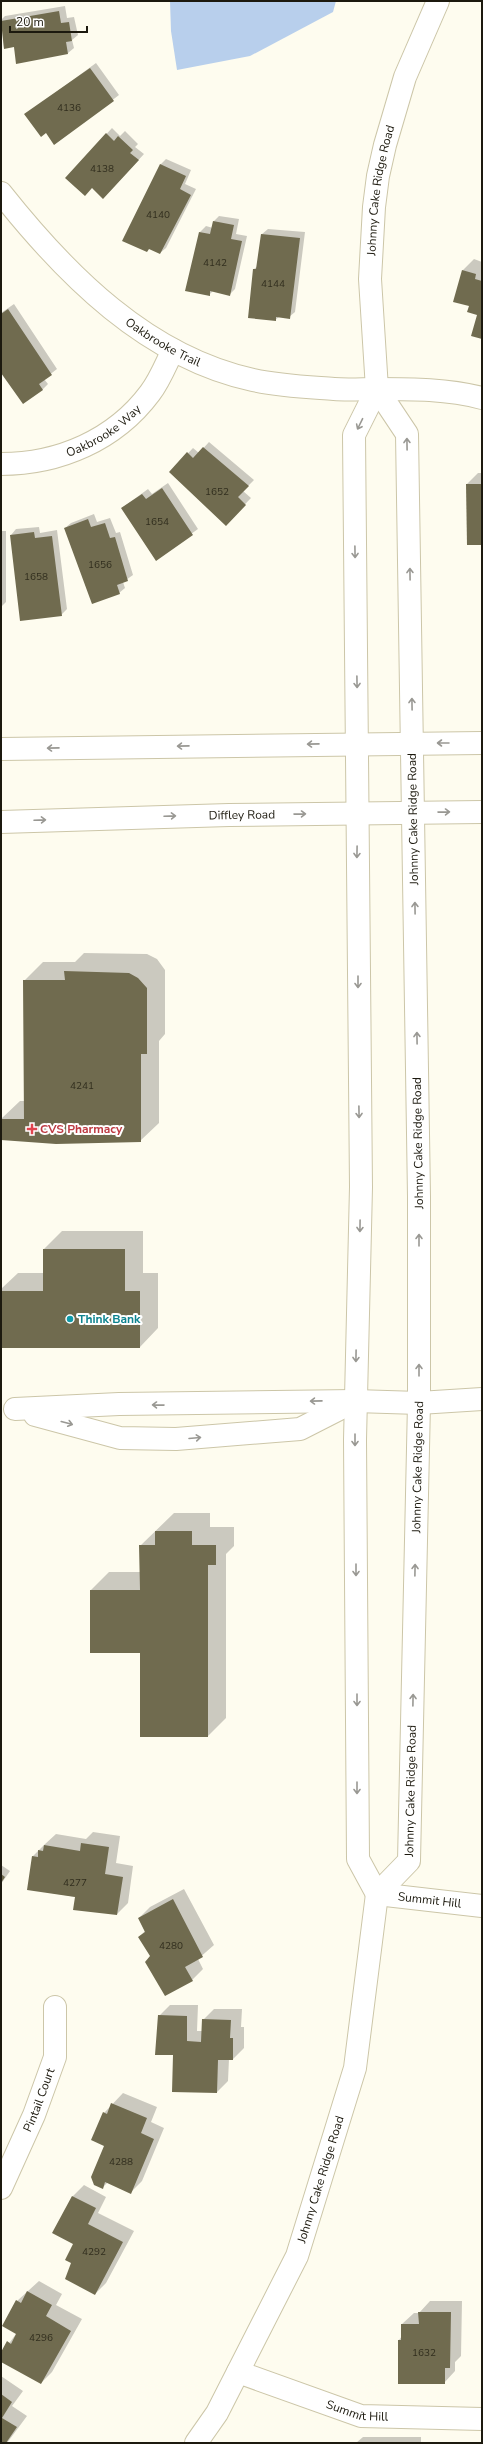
<svg xmlns="http://www.w3.org/2000/svg" width="483" height="2444" font-family="'Nunito Sans',sans-serif">
  <style>
    .water { fill: #b8cfec }
    .shadow { fill: #0003 }
    .building { fill: #706b4f }
    .lines { fill: none; stroke-linecap: round; stroke-linejoin: round }
    .street-casing { stroke: #ccc6a8; stroke-width: 24 }
    .secondary-casing { stroke: #ccc6a8; stroke-width: 24 }
    .street { stroke: #fff; stroke-width: 22 }
    .secondary { stroke: #fff; stroke-width: 22 }
    .oneway { stroke: #999893 }
    .health-dot { fill: #e0444e; stroke: #fff; stroke-width: 1.5 }
    .culture-dot { fill: #0f9aa8; stroke: #fff; stroke-width: 1.5 }
    .labels { text-anchor: middle; dominant-baseline: central; stroke-width: 4; stroke-linejoin: round; paint-order: stroke }
    .number-label { font-size: 10px; fill: #312e1e }
    .street-label { font-size: 12px; fill: #1c190e; stroke: #fff }
    .health-label { font-size: 12px; font-weight: bold; fill: #be3a42; stroke: #fff; text-anchor: start }
    .culture-label { font-size: 12px; font-weight: bold; fill: #0d838f; stroke: #fff; text-anchor: start }
  </style>
  <rect width="100%" height="100%" fill="#fefcef"/>
  <path class="water" d="M170,1H336L333,12L250,56L177,70L171,31Z"/>
  <g class="shadow">
    <path d="M65,6L67,18L74,17L78,35L72,40L74,48L68,53L17,62L14,46L4,48L1,20L5,16Z"/>
    <path d="M96,63L119,95L55,144L46,132L25,115Z"/>
    <path d="M112,128L120,136L125,131L138,144L135,147L144,154L109,192L66,178Z"/>
    <path d="M166,159L191,170L185,184L196,189L166,248L160,253V165Z"/>
    <path d="M219,216L239,219L236,234L247,236L235,289L229,295L213,291L209,295L186,290L200,232L206,226L213,228L214,221Z"/>
    <path d="M268,229L305,232L295,312L289,317H279L275,320L254,269L258,266L262,234Z"/>
    <path d="M474,259L482,262V338L479,314L470,306L463,270Z"/>
    <path d="M14,304L57,369L44,379L48,384L42,390L1,371V313Z"/>
    <path d="M209,442L254,480L243,491L251,498L226,524L170,472L193,448L199,453Z"/>
    <path d="M478,473H482V544L467,484Z"/>
    <path d="M168,483L198,529L156,559L122,508L148,489L152,494Z"/>
    <path d="M94,514L97,522L110,518L116,533L120,532L133,575L123,582L125,588L119,593L65,528L71,523Z"/>
    <path d="M39,527L40,533L57,530L67,609L61,615L11,535L16,529Z"/>
    <path d="M1,531H6V602L1,607Z"/>
    <path d="M84,953L147,954L157,959L165,970V1034L159,1041V1123L140,1141L1,1119L20,1101H25L24,981L43,962H75Z"/>
    <path d="M62,1231H143V1273H158V1328L140,1347H1V1289L18,1273H44V1249Z"/>
    <path d="M174,1513H210V1527H234V1546L226,1554V1718L208,1736L91,1590L109,1572H140V1546Z"/>
    <path d="M93,1832L120,1836L116,1863L133,1866L128,1903L117,1914L76,1897L28,1889L33,1856L44,1845L56,1834L86,1839Z"/>
    <path d="M1,1865L10,1871L1,1884Z"/>
    <path d="M184,1889L214,1945L198,1959L203,1969L192,1980L151,1956L139,1937L146,1930L139,1918L150,1907Z"/>
    <path d="M170,2005H198L197,2031H202L203,2020L214,2009H242L241,2027H244V2048L233,2059H229L228,2081L217,2092H173L174,2054L159,2016Z"/>
    <path d="M123,2093L157,2107L151,2122L164,2128L142,2181L131,2192L108,2182L102,2188L105,2145L104,2113Z"/>
    <path d="M84,2185L106,2197L98,2213L134,2231L106,2283L95,2294L72,2262L74,2243L73,2196Z"/>
    <path d="M39,2281L62,2294L56,2305L82,2319L52,2372L41,2383L1,2361V2354L16,2334L17,2301Z"/>
    <path d="M430,2301H462L461,2356L455,2362V2371L444,2383L399,2340L402,2336V2324L414,2313H419Z"/>
    <path d="M1,2376L23,2391L12,2406L27,2416L7,2443H1Z"/>
    <path d="M363,2437H421V2443H356Z"/>
    <path d="M440,2442H482V2443H439Z"/>
  </g>
  <g class="building">
    <path d="M59,11L61,23L69,22L72,41L66,42L68,54L16,64L14,47L4,49L1,21Z"/>
    <path d="M90,68L114,101L54,145L46,133L41,137L24,114Z"/>
    <path d="M106,133L114,141L118,136L133,150L130,153L139,160L103,199L92,188L85,196L65,178Z"/>
    <path d="M160,164L186,176L180,189L191,195L160,254L149,249L147,252L122,241Z"/>
    <path d="M213,221L234,225L231,239L242,241L230,296L210,291V296L185,291L199,232L210,234Z"/>
    <path d="M261,234L300,238L290,319L276,317V321L248,318L253,269H256Z"/>
    <path d="M462,270L476,274L475,279L482,281V339L471,336L477,315L467,312L469,306L453,302Z"/>
    <path d="M8,309L52,375L39,384L43,390L23,404L1,373V314Z"/>
    <path d="M203,447L249,486L238,497L246,505L226,526L169,472L187,452L193,458Z"/>
    <path d="M466,484H482V545H467Z"/>
    <path d="M162,488L193,535L156,561L121,508L142,494L146,499Z"/>
    <path d="M88,519L91,527L105,523L110,538L115,537L128,581L117,585L120,594L92,604L64,528Z"/>
    <path d="M34,532L35,538L52,536L62,616L20,621L10,535Z"/>
    <path d="M64,971L129,973L138,978L147,988V1054H141V1142L56,1144L1,1140V1119H24L23,980H65Z"/>
    <path d="M43,1249H125V1291H140V1348H1V1291H43Z"/>
    <path d="M155,1531H192V1545H216V1565H208V1737H140V1653H90V1590H140L139,1545H155Z"/>
    <path d="M81,1843L109,1847L105,1874L123,1877L117,1915L73,1910L75,1897L27,1890L32,1856L38,1857V1850L43,1851L44,1845L80,1851Z"/>
    <path d="M1,1874L5,1877L1,1883Z"/>
    <path d="M173,1899L203,1957L185,1967L193,1981L165,1996L145,1962L150,1956L138,1937L145,1932L138,1918Z"/>
    <path d="M158,2015L187,2016V2041L201,2042L202,2019L231,2020L230,2038H233V2060H218L217,2093L172,2092L173,2055H155Z"/>
    <path d="M111,2103L147,2118L141,2133L154,2139L131,2194L105,2182L103,2189L94,2185L91,2177L104,2146L91,2140L103,2112L107,2114Z"/>
    <path d="M72,2196L96,2208L88,2224L123,2242L95,2295L65,2279L71,2263L65,2260L73,2244L52,2233Z"/>
    <path d="M27,2291L52,2305L46,2316L71,2331L41,2384L1,2362V2352L7,2341L11,2344L16,2334L2,2326L16,2300L21,2303Z"/>
    <path d="M418,2312H451L450,2368H445V2384H398V2340H401V2324H419Z"/>
    <path d="M1,2394L12,2402L2,2418L17,2427L6,2443H1Z"/>
  </g>
  <g class="lines">
    <defs>
      <g id="street">
        <path id="s1" d="M1,193C66,275 147,357 253,380C280,386 307,387 334,389C348,390 363,389 377,389C412,389 448,389 482,398"/>
        <path id="s2" d="M1,464C59,464 115,440 150,393C160,380 166,364 173,350"/>
        <path d="M15,1409L119,1404L355,1401L419,1403L482,1399"/>
        <path d="M35,1415L120,1438L176,1439L300,1429L351,1403"/>
        <path id="s3" d="M377,1894L482,1906"/>
        <path id="s4" d="M1,2188L34,2115L55,2057V2007"/>
        <path id="s5" d="M238,2372L361,2416L482,2419"/>
      </g>
      <g id="secondary">
        <path d="M1,749L482,743"/>
        <path id="s6" d="M1,822L229,815L482,812"/>
        <path id="s7" d="M377,1894L358,1859L355,1440L361,1187L354,435L377,389L370,279L374,207L378,176L385,145L405,77L438,1"/>
        <path id="s8" d="M196,2443L217,2413L297,2256L355,2068L377,1894L409,1861L419,1403V1197L407,434L377,389"/>
      </g>
    </defs>
    <use href="#street" class="street-casing"/>
    <use href="#secondary" class="secondary-casing"/>
    <use href="#street" class="street"/>
    <use href="#secondary" class="secondary"/>
  </g>
  <defs><path id="oneway-shaft" d="M-6 0H5M1.5-3L5.5 0L1.5 3" fill="none" stroke-width="1.6" stroke-linecap="round" stroke-linejoin="round"/></defs>
  <g class="oneway">
    <use href="#oneway-shaft" transform="translate(360 424) rotate(116)"/>
    <use href="#oneway-shaft" transform="translate(407 444) rotate(-91)"/>
    <use href="#oneway-shaft" transform="translate(355 552) rotate(89)"/>
    <use href="#oneway-shaft" transform="translate(410 574) rotate(-91)"/>
    <use href="#oneway-shaft" transform="translate(357 682) rotate(89)"/>
    <use href="#oneway-shaft" transform="translate(412 704) rotate(-91)"/>
    <use href="#oneway-shaft" transform="translate(443 743) rotate(180)"/>
    <use href="#oneway-shaft" transform="translate(313 744) rotate(179)"/>
    <use href="#oneway-shaft" transform="translate(183 746) rotate(179)"/>
    <use href="#oneway-shaft" transform="translate(53 748) rotate(179)"/>
    <use href="#oneway-shaft" transform="translate(444 812) rotate(-1)"/>
    <use href="#oneway-shaft" transform="translate(300 814) rotate(-1)"/>
    <use href="#oneway-shaft" transform="translate(170 816) rotate(-2)"/>
    <use href="#oneway-shaft" transform="translate(40 820) rotate(-2)"/>
    <use href="#oneway-shaft" transform="translate(357 852) rotate(91)"/>
    <use href="#oneway-shaft" transform="translate(415 908) rotate(-91)"/>
    <use href="#oneway-shaft" transform="translate(358 982) rotate(90)"/>
    <use href="#oneway-shaft" transform="translate(417 1038) rotate(-91)"/>
    <use href="#oneway-shaft" transform="translate(359 1112) rotate(89)"/>
    <use href="#oneway-shaft" transform="translate(360 1226) rotate(91)"/>
    <use href="#oneway-shaft" transform="translate(419 1240) rotate(-90)"/>
    <use href="#oneway-shaft" transform="translate(356 1356) rotate(91)"/>
    <use href="#oneway-shaft" transform="translate(419 1370) rotate(-90)"/>
    <use href="#oneway-shaft" transform="translate(316 1401) rotate(179)"/>
    <use href="#oneway-shaft" transform="translate(158 1405) rotate(-179)"/>
    <use href="#oneway-shaft" transform="translate(67 1423) rotate(15)"/>
    <use href="#oneway-shaft" transform="translate(195 1438) rotate(-5)"/>
    <use href="#oneway-shaft" transform="translate(355 1440) rotate(90)"/>
    <use href="#oneway-shaft" transform="translate(356 1570) rotate(90)"/>
    <use href="#oneway-shaft" transform="translate(415 1570) rotate(-89)"/>
    <use href="#oneway-shaft" transform="translate(357 1700) rotate(90)"/>
    <use href="#oneway-shaft" transform="translate(413 1700) rotate(-89)"/>
    <use href="#oneway-shaft" transform="translate(357 1788) rotate(90)"/>
  </g>
  <path class="health-dot" d="M30 1123h4v4h4v4h-4v4h-4v-4h-4v-4h4z"/>
  <circle class="culture-dot" cx="70" cy="1319" r="4"/>
  <g class="labels">
    <g class="number-label">
      <text x="69" y="108">4136</text>
      <text x="102" y="169">4138</text>
      <text x="158" y="215">4140</text>
      <text x="215" y="263">4142</text>
      <text x="273" y="284">4144</text>
      <text x="217" y="492">1652</text>
      <text x="157" y="522">1654</text>
      <text x="100" y="565">1656</text>
      <text x="36" y="577">1658</text>
      <text x="82" y="1086">4241</text>
      <text x="75" y="1883">4277</text>
      <text x="171" y="1946">4280</text>
      <text x="121" y="2162">4288</text>
      <text x="94" y="2252">4292</text>
      <text x="41" y="2338">4296</text>
      <text x="424" y="2353">1632</text>
    </g>
    <g class="street-label">
      <text stroke="none"><textPath href="#s7" startOffset="1715">Johnny Cake Ridge Road</textPath></text>
      <text stroke="none"><textPath href="#s1" startOffset="222">Oakbrooke Trail</textPath></text>
      <text stroke="none"><textPath href="#s2" startOffset="110">Oakbrooke Way</textPath></text>
      <text stroke="none"><textPath href="#s6" startOffset="241">Diffley Road</textPath></text>
      <text transform="translate(413 819) rotate(-91)">Johnny Cake Ridge Road</text>
      <text transform="translate(418 1143) rotate(-91)">Johnny Cake Ridge Road</text>
      <text stroke="none"><textPath href="#s8" startOffset="1025">Johnny Cake Ridge Road</textPath></text>
      <text stroke="none"><textPath href="#s8" startOffset="701">Johnny Cake Ridge Road</textPath></text>
      <text stroke="none"><textPath href="#s3" startOffset="53">Summit Hill</textPath></text>
      <text stroke="none"><textPath href="#s4" startOffset="96">Pintail Court</textPath></text>
      <text stroke="none"><textPath href="#s8" startOffset="293">Johnny Cake Ridge Road</textPath></text>
      <text stroke="none"><textPath href="#s5" startOffset="126">Summit Hill</textPath></text>
    </g>
    <g class="health-label">
      <text x="40" y="1129">CVS Pharmacy</text>
    </g>
    <g class="culture-label">
      <text x="78" y="1319">Think Bank</text>
    </g>
  </g>
  <rect width="483" height="2444" fill="none" stroke="#1c190e" stroke-width="4"/>
  <path d="M10 26v6h77v-6" fill="none" stroke="#1c190e" stroke-width="2"/>
  <text x="16" y="26" font-size="12" fill="#1c190e" stroke="#ffffff" stroke-width="3" paint-order="stroke">20 m</text>
</svg>
